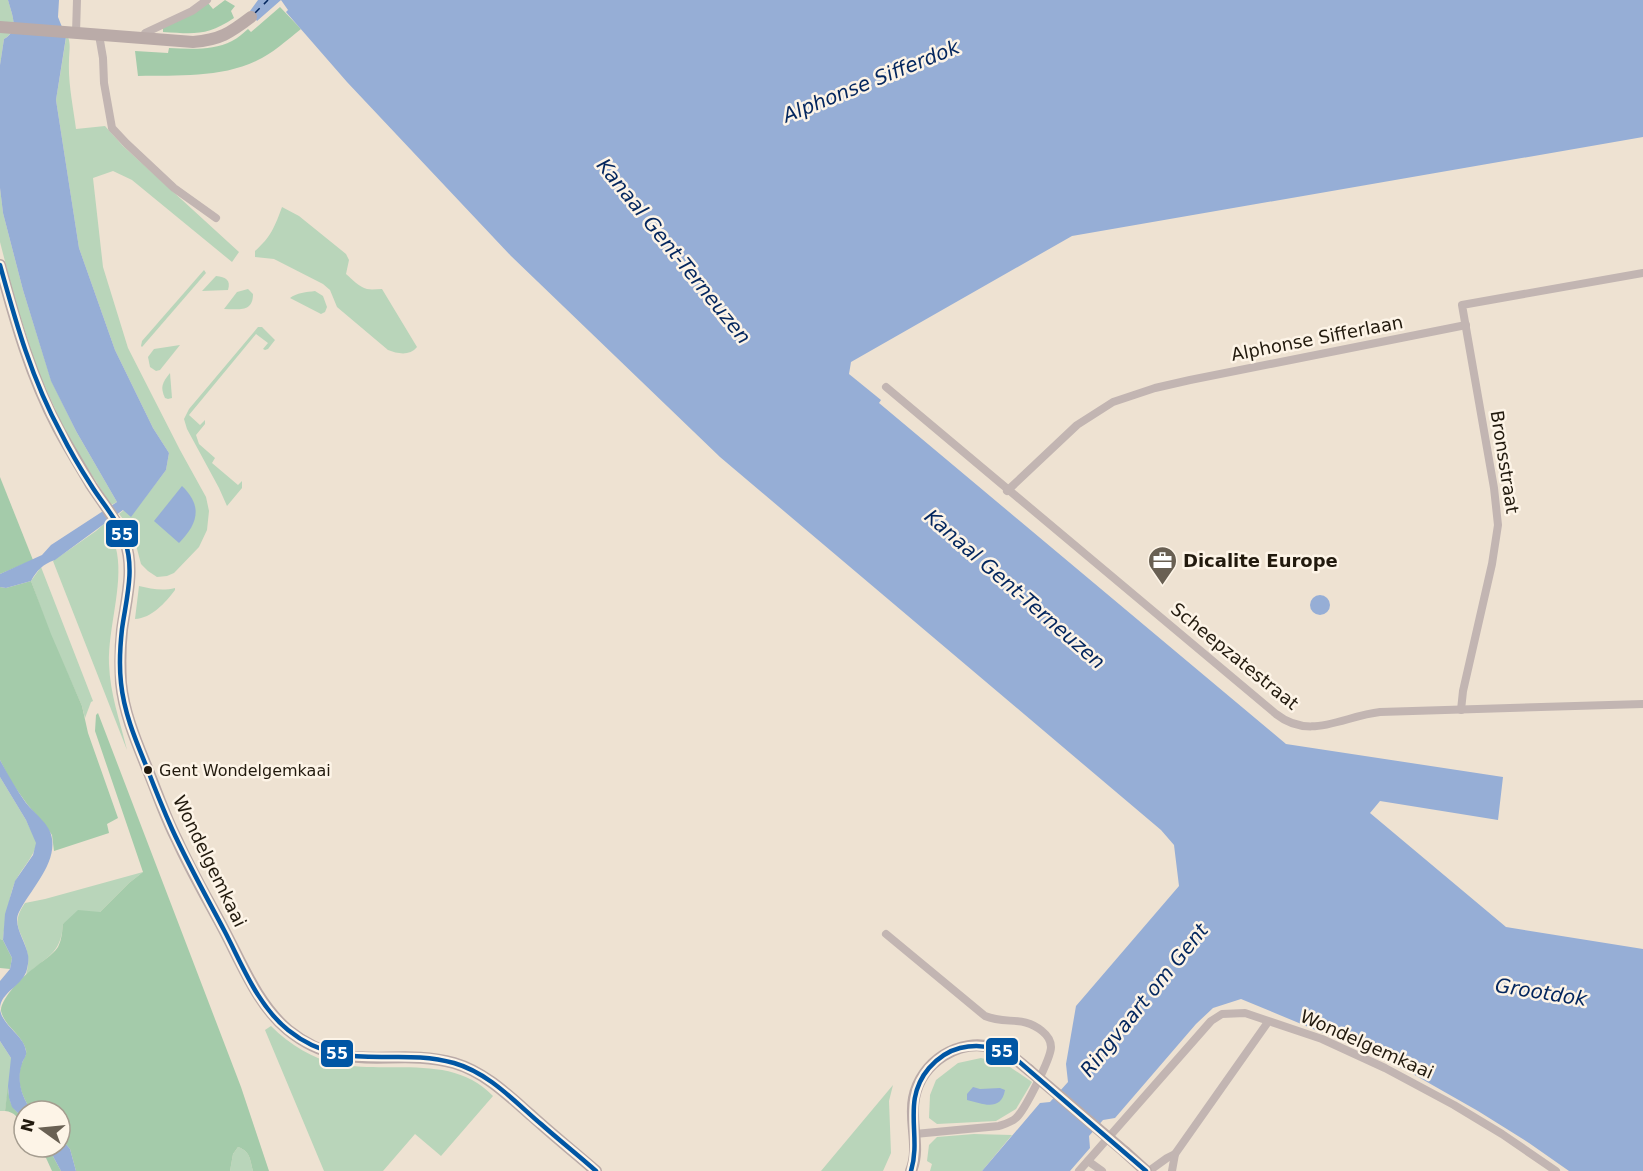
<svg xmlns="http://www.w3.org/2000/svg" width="1643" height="1171" font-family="'DejaVu Sans',sans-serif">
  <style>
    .green { fill: #b9d5ba }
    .forest { fill: #a4cbaa }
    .water { fill: #96aed6 }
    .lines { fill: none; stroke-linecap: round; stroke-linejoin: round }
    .ferry { stroke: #03265e; stroke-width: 1.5; stroke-dasharray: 8 6; stroke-linecap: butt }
    .minor { stroke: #c2b5b2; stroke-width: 8 }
    .secondary { stroke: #baaba8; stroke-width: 12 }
    .secondary-bridge { stroke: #baaba8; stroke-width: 12 }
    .bus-1-casing { stroke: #fdf4e7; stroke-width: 9 }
    .bus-1 { stroke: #0056a4; stroke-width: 4.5 }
    .bus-dot { fill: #221a0e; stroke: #fdf4e7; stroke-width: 2 }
    .labels { text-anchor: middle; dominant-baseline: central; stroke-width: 5; stroke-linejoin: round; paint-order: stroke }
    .bus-label { font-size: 16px; fill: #221a0e; stroke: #fdf4e7; text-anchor: start }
    .street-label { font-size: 18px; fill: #221a0e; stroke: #fdf4e7 }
    .poi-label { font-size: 18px; font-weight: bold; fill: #221a0e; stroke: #fdf4e7; text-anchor: start }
    .water-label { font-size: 20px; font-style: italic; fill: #03265e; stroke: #fdf4e7 }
    .line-badge { stroke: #fdf4e7; stroke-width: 2 }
    .badge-label { font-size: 16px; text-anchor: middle; font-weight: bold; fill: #fff }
  </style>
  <rect width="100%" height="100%" fill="#eee2d2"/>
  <g class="green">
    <path d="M0,0H8C12,15 20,30 4,39L0,65Z"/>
    <path d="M68,37C71,44 69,53 69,61C68,83 73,106 76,129L105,126L123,146L239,252L232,262L132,180L113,171L93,178L103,267L128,348L180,450L201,488L206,497L209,511L207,530L199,547L174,573L167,576L157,577L148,571L141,564L132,530L119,514L124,510L131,516L166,470L169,453L153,428L115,350L79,248L56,100L66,38Z"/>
    <path d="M0,188L3,213L23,290L51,380L76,431L117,502L111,505L76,450L61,422L37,369L15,300L0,242Z"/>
    <path d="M282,207L299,216L346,254L349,260L346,274C352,279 359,287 367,289C372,290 377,289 382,289L417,347C410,356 398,354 388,350L337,307L330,290L323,284L274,259L255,257V251C271,237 275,226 282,207Z"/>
    <path d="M204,270L206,273L142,347L141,346L142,341Z"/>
    <path d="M216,276C226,277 231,280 228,290L202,291Z"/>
    <path d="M248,289L253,294C253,313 238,309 224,309L237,292Z"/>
    <path d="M315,291L323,296L327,307L325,312L321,314L290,298C296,293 307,292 315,291Z"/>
    <path d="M258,327H262L275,340L268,349L265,350L263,349L268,343L256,334L189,415L200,425L205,420V424L196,435L199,444L215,458L212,463L238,485L242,481V488L227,506L219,488L187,429L184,419L189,409Z"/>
    <path d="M180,345L160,370L156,371L150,367L148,357L154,349Z"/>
    <path d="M170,373L172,398L168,399L165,398C160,387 162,383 170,373Z"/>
    <path d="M105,523C110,533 115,542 117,553C123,587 108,628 109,664C110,694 120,721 127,750L53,561L96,531Z"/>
    <path d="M41,567L93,701L91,702L85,718L82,706L50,634L31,581Z"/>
    <path d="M139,586C151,589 163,591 175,588V590C165,603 152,618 135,619Z"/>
    <path d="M0,777L26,820L37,843C33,858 23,867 16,880C10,890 4,928 3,940L0,939Z"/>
    <path d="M143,872L129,883L100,912L63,924C61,956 45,956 26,976C27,970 29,963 28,957C25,932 8,927 25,903L45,899Z"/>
    <path d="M271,1026C290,1045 313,1059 338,1064C389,1074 453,1053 493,1096L441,1156L415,1134L383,1171H324L265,1030Z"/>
    <path d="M0,1041L11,1058V1071L5,1111H0Z"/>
    <path d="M981,1058L1007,1065L1032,1082L1016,1109L996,1121L937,1124L929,1118L930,1095L936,1080L958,1063Z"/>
    <path d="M893,1085L889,1101L891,1153L883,1171H821Z"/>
    <path d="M974,1134L1012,1135L982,1171H930L932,1164L927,1161L929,1145L937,1137Z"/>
    <path d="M238,1147C250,1151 250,1159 253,1171H230L233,1154Z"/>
  </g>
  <g class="forest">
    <path d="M225,0L235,6L231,11L234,18C207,36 195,34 163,32V28L208,3L213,9Z"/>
    <path d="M280,7L301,29C287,40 272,54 256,61C220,78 177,75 138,76L135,51L168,53L169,48C190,49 212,51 232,41C238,38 243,33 248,29L251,32Z"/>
    <path d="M0,477L33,560L0,574Z"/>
    <path d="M31,581L51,634L82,706L88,733L118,818L107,824L109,833L54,851L52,835L45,825L27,804L10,780L0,760V587L6,588Z"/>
    <path d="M98,713L241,1087L269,1171H253C250,1159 250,1151 238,1147L233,1154L230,1171H76L70,1149L60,1137V1111H32C22,1098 15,1079 22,1063C24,1058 27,1055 26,1050C22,1034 4,1026 1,1011C0,999 24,975 34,968C42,961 52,956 58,947C62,939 62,932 63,924L78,910L100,912L129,883L143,872L95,731L96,715Z"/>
    <path d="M0,939L3,940L12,958L10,969L0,968Z"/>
    <path d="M8,1086C9,1104 12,1107 24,1119V1126C18,1118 15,1112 5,1111Z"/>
    <path d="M41,1147H48L61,1171H52Z"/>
  </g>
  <g class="water">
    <path d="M8,0H59L58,17L66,37L56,100L79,248L115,350L153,428L169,453L166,470L131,517L123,510L55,560C43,564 37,570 31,581L6,588L0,587V574L42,555L51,545L117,502L76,431L51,381L23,290L3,213L0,188V65L4,39C20,30 12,15 8,0Z"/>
    <path d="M258,0H1643V137L1072,236L851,362L849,374L881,400L879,403L1286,744L1503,777L1498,820L1380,801L1370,813L1506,927L1643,949V1171H1569L1529,1143L1478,1111L1413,1074L1364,1050L1241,999L1213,1008L1196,1024L1115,1118L1103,1120L1089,1136L1090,1148L1070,1171H982L1040,1103L1050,1102L1068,1082L1066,1064L1076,1006L1179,886L1174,845L1161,830L720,457L511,256L347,82L286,12L288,10L281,0L257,21L250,11Z"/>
    <path d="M182,486C203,506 198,524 179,543L154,521Z"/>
    <circle cx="1320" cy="605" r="10"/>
    <path d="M0,760C8,775 16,789 26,803C35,814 51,825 52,839C56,865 30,890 19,912C12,925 26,942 28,955C29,960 28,964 27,969C24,985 0,992 0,1009C2,1026 24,1035 26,1051C27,1057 23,1059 22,1064C16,1080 22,1098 32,1111H24V1119L12,1107L9,1098L8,1086L11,1058L0,1041V981L10,969L12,958L3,940L5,914L15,881L33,855L36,843L26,820L0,777Z"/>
    <path d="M973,1087L980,1089L1000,1088L1005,1090C1001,1112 983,1104 967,1100V1094Z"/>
    <path d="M60,1137L70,1149L76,1171H61L48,1147H60Z"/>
  </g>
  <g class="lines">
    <path class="ferry" d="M254,14L268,0"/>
    <g class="minor">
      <path d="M76,33L77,0"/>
      <path d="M99,35L103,58L104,83L112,128L126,143L174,188L216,218"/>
      <path d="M145,38V33L192,11L207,0"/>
      <path d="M886,387L1276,714C1310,741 1343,716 1380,712L1643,704"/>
      <path d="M1007,491L1077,425L1113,402L1155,388L1190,380L1466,325"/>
      <path d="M1461,710L1463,691L1492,564L1498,525L1494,488L1462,305L1643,273"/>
      <path d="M886,934L985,1016C1006,1025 1023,1015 1042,1031C1047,1035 1051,1040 1051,1047C1051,1058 1025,1110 1016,1118C1012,1122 1005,1124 999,1126L915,1134"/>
      <path d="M1088,1161L1102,1171"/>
      <path d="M1079,1171L1211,1021L1222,1014L1245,1013L1322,1039L1385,1068L1454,1105L1502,1134L1556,1171"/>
      <path d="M1149,1171L1167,1158L1175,1154"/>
      <path d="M1172,1171L1175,1154L1268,1022"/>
    </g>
    <g class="secondary">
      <path d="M0,27L193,42C220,40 230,33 251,17"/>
      <path d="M0,265C15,321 31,377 58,428C68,447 80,466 91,485C103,503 117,520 125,541C135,570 126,600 122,630C120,648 120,665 121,683C124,713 136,741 147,768C157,792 165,817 177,840C191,871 208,900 224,930C242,964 258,1005 288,1030C346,1077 393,1046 454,1063C485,1072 509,1096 532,1116C553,1135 575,1153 596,1171"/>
      <path d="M1125,1152L1146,1171"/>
      <path d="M911,1171C921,1147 909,1122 914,1098C921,1062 959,1037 995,1048C1008,1052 1018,1061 1029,1070"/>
    </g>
    <path class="secondary-bridge" d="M1029,1070L1125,1152"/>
    <defs>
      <g id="bus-1">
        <path d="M0,265C16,323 32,380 61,433C70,451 80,468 91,485C102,503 118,520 125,541C135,570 126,600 122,629C120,647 119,665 121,683C124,713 136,741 147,768C155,789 163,809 172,829C188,864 206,896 224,930C242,964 257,1005 288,1030C344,1075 394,1046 454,1063C489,1073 515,1102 541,1124C559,1140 578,1155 596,1171"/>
        <path d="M911,1171C922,1135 901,1101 929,1068C937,1059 948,1051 960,1048C981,1043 999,1047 1017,1060L1146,1171"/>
      </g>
    </defs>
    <use href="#bus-1" class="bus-1-casing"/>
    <use href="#bus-1" class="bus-1"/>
  </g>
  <defs>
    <symbol id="office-pin" viewBox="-11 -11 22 30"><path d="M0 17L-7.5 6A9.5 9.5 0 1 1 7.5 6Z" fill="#696053" stroke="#fdf4e7"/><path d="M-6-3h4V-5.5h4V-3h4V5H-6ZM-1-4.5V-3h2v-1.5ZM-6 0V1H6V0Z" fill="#fff"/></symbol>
  </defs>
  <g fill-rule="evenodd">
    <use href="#office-pin" x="1146" y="544" width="33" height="45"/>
  </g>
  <circle class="bus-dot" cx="148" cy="770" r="5"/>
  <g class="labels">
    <g class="bus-label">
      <text x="159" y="770">Gent Wondelgemkaai</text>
    </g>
    <g class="street-label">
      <text transform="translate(1317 338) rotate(-11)">Alphonse Sifferlaan</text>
      <text transform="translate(1505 462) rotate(81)">Bronsstraat</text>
      <text transform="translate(1235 656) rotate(39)">Scheepzatestraat</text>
      <text transform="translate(210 861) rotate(64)">Wondelgemkaai</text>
      <text transform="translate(1367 1044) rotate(24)">Wondelgemkaai</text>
    </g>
    <g class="poi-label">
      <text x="1183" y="560">Dicalite Europe</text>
    </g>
    <g class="water-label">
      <text transform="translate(871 81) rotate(-22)">Alphonse Sifferdok</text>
      <text transform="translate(674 251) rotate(51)">Kanaal Gent-Terneuzen</text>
      <text transform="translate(1015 589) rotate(41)">Kanaal Gent-Terneuzen</text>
      <text transform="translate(1541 992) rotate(9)">Grootdok</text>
      <text transform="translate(1144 1000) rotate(-51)">Ringvaart om Gent</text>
    </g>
  </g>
  <g class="line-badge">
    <rect x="105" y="519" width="34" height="29" rx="6" fill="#0056a4"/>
    <rect x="985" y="1037" width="34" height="29" rx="6" fill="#0056a4"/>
    <rect x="320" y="1039" width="34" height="29" rx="6" fill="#0056a4"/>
  </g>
  <g class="badge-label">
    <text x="122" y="540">55</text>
    <text x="1002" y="1057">55</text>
    <text x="337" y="1059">55</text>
  </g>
  <g transform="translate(42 1129) rotate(285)"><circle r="28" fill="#fdf4e7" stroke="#a59d90" stroke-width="1.5"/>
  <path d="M0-4.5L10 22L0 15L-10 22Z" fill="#696053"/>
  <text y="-9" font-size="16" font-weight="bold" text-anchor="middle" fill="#221a0e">N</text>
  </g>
</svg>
